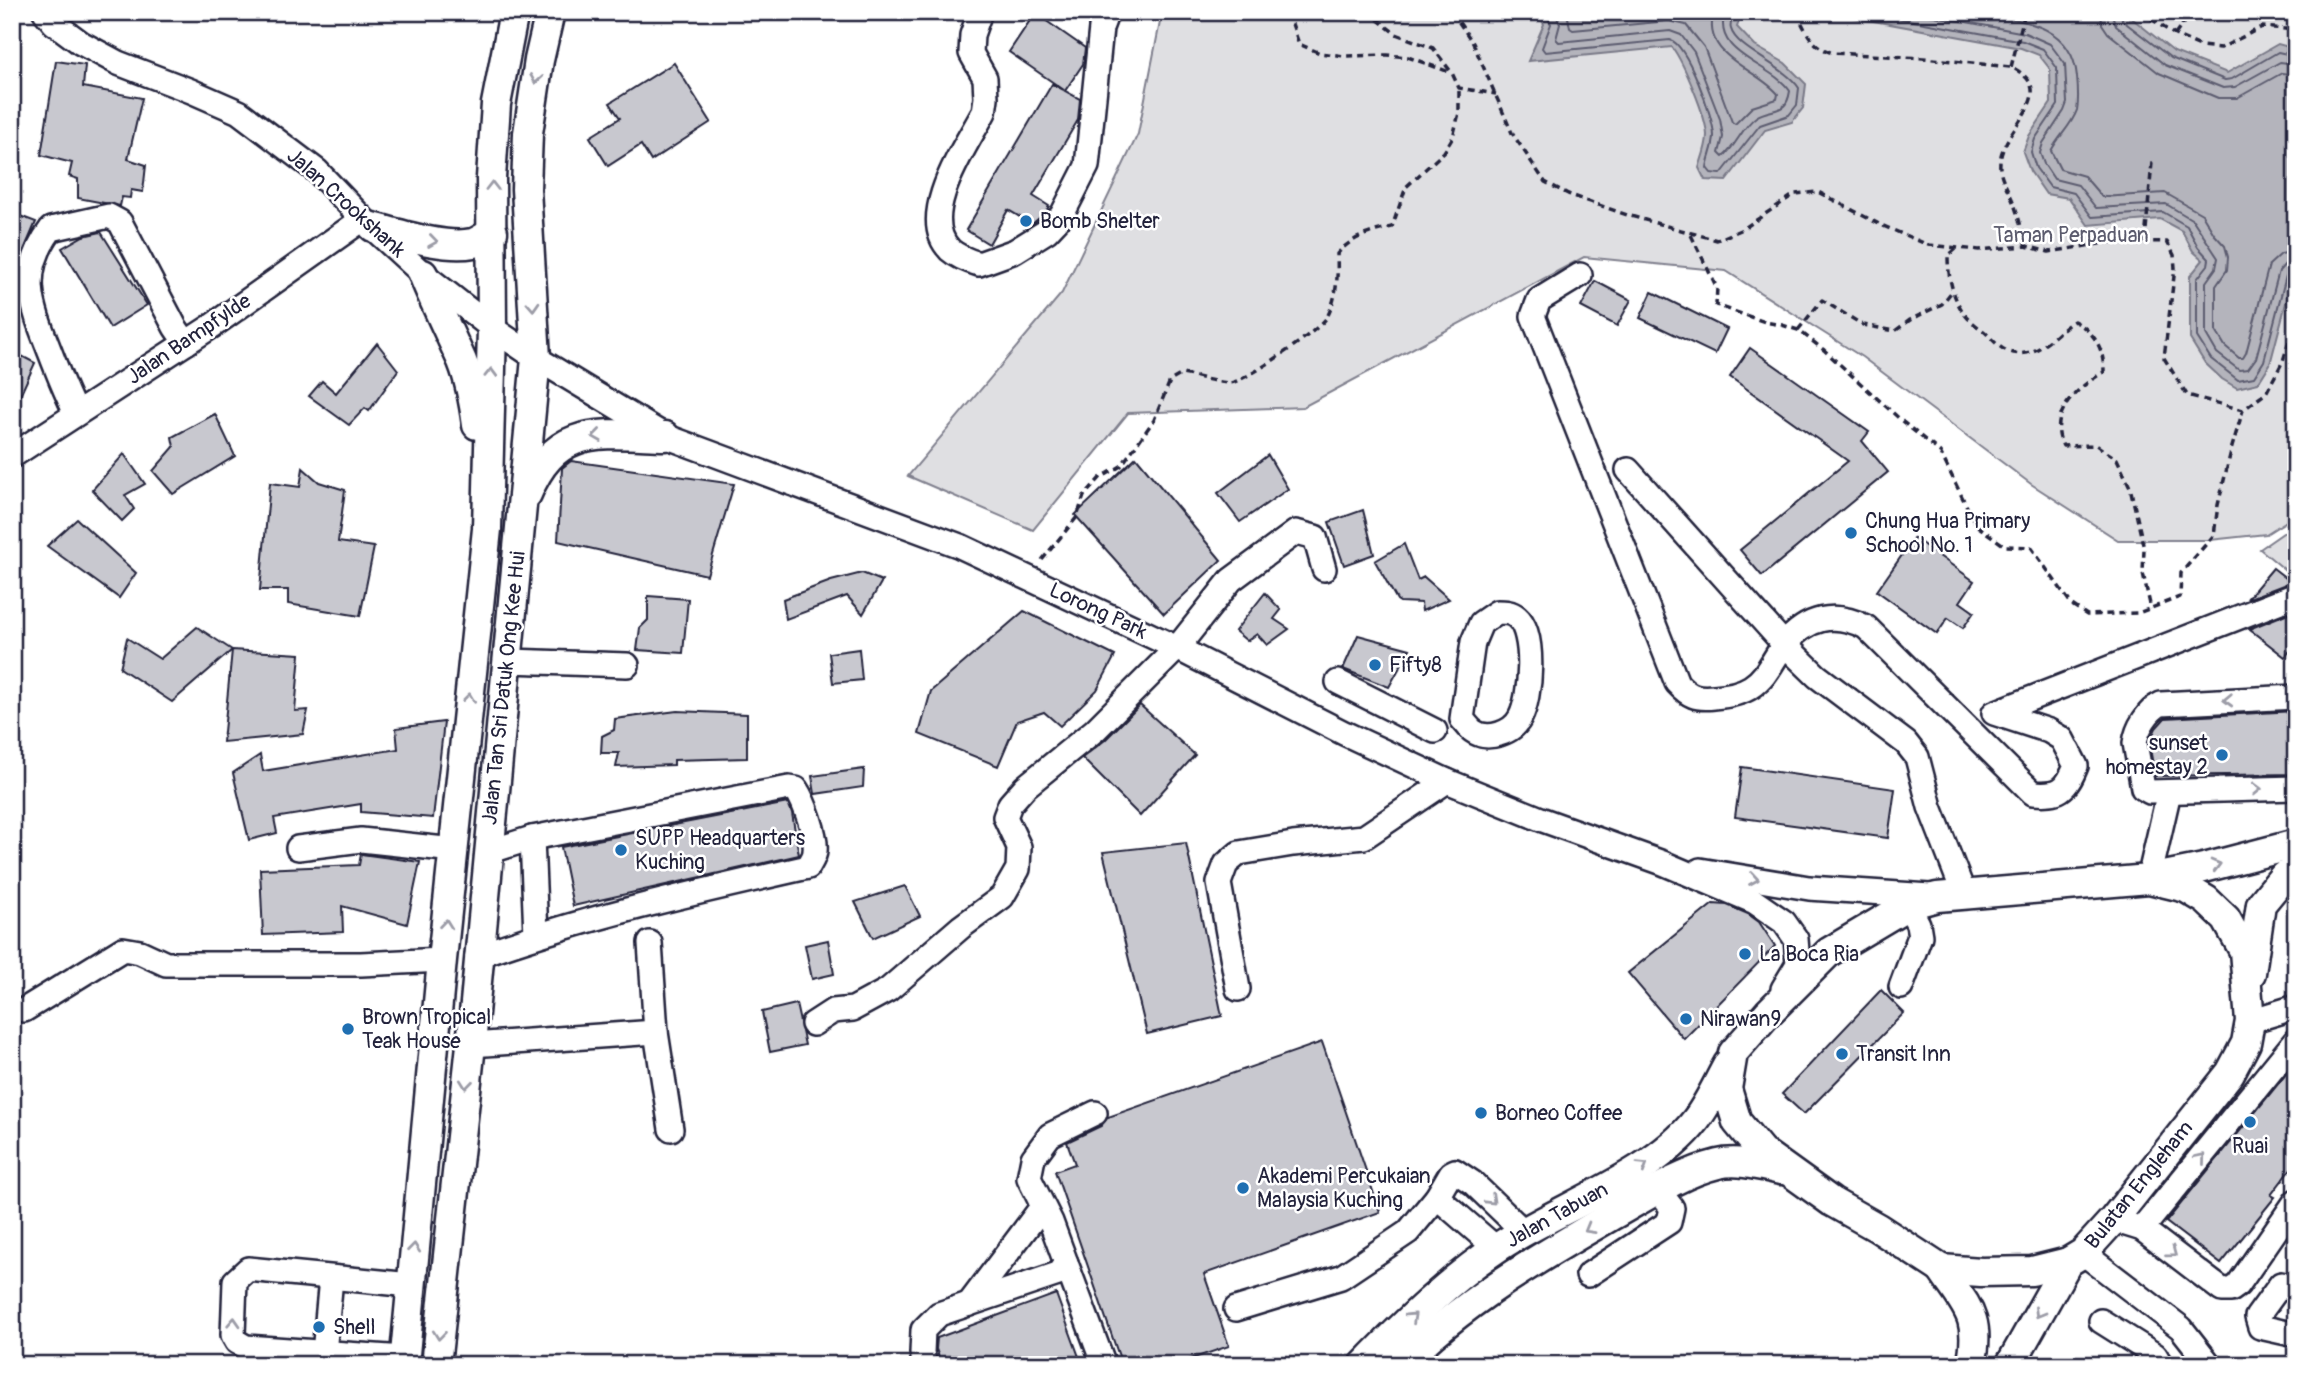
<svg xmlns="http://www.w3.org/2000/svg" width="2308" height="1377" font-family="Pangolin,sans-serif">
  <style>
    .green { fill: #dfdfe2; stroke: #80808e; stroke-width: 2 }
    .water { fill: #b4b4bc; stroke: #7a7a88; stroke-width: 2 }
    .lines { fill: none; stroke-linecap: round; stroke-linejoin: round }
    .shore { stroke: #5c5c6f; stroke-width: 2 }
    .building { fill: #c8c8cf; stroke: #22223b; stroke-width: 2 }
    .minor-casing { stroke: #22223b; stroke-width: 28 }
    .major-casing { stroke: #22223b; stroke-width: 33 }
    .path { stroke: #22223b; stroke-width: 3.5; stroke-dasharray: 7 5; stroke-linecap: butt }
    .minor { stroke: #fff; stroke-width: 23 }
    .major { stroke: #fff; stroke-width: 28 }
    .oneway { stroke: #9c9ca7 }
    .poi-dot { fill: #1f6fb2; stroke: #fff; stroke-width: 2.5 }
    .labels { text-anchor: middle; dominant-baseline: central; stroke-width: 5; stroke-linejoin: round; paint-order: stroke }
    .street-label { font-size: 21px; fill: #22223b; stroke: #fff }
    .poi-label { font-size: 21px; fill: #22223b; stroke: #fff; text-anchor: start }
    .park-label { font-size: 21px; fill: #5b5b6d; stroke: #fff }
  </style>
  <rect width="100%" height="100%" fill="#fff"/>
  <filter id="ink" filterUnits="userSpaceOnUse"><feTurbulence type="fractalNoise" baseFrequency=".0143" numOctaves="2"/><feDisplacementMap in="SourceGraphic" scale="14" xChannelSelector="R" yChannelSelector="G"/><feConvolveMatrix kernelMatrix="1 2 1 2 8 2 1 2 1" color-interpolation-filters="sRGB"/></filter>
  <g filter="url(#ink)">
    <g class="green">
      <path d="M1162,12H2296V515L2266,534L2210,540H2118L2031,484L1862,357L1726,271L1584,257L1303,407L1128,413L1033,530L908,476L1062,293L1138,134Z"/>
      <path d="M2296,524V579L2260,549Z"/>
    </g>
    <g class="water">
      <path d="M1536,12H1742L1737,27L1755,46L1785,63L1806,84L1803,108L1792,122L1765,130L1726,181L1705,180L1699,168C1702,158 1707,146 1707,135C1706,116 1684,63 1672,47L1528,61L1544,24Z"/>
      <path d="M1839,12H2124L2174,52L2227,73L2278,44L2296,49V265L2270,364L2258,383L2237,388L2222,379L2205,363L2190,339V276L2203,260L2193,251L2182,231L2160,219L2088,225L2069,198L2046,194L2030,171L2023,152L2029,136L2051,103L2050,69L2039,55L2021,48L1841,15Z"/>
    </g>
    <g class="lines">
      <g class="shore">
        <path d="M1545,12L1551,24L1542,48L1545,52L1670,40C1687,44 1714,118 1714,136C1714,147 1708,158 1707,168L1711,173L1721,174L1760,125L1789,115L1797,105L1799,88C1785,66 1736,49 1731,29C1729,24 1733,17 1734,12"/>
        <path d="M1555,12L1560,24L1556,39L1559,42L1670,31L1681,35L1694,52L1720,119L1723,137L1719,153L1723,157C1736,146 1743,126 1756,117C1772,106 1786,117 1790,91C1771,63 1711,55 1725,12"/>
        <path d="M1567,12L1570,28L1573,30L1669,21L1686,25L1704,47L1732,122L1735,124L1752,107L1777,99L1778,94C1757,68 1700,57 1714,12"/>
        <path d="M1864,12L2023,41L2043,49L2057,68L2058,105L2035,139L2031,152L2036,168L2050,187L2074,193L2092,217L2163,212L2187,226L2198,247L2209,259L2208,265L2197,279V337L2211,359L2238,380L2254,377L2264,361L2286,276L2289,272L2296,270"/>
        <path d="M1913,12L2025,33L2050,44L2065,64L2067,103L2064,111L2043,143L2040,153L2044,164L2054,179L2078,185L2096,208L2166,204L2193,220L2218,258L2216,268L2206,282V334L2217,353L2239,370L2248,369L2256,358L2279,271L2286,263L2296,262"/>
        <path d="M1972,12C2015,20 2072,21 2077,77C2078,87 2079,99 2077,110C2072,125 2058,137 2051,151L2060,169L2084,176L2102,197L2165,193L2202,214L2214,234L2225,246L2228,257L2227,270L2216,286V331L2225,346L2239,358H2243L2246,353L2269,265L2281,254L2296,251"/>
        <path d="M2101,12L2102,24L2108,33L2159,73L2218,98H2237L2282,73L2296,75"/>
        <path d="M2111,12L2116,26L2165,65L2223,88L2235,87L2280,62L2296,64"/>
        <path d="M2120,12L2123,21L2171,58L2225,80L2232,79L2278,52L2296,56"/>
      </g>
    </g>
    <g class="building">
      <path d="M1035,13L1085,48L1083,64L1065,91L1080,99L1078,120L1033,196L1049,206L1045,213L1032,224L1008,210L989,244L966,230L1052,84L1064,90L1009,52Z"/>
      <path d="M56,61L85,65L83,87L142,98L128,159L146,165L143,192L131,190L130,198L122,197L120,206L78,198V179L69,176L72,163L41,155Z"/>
      <path d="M674,63L711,122L651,161L641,145L608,166L590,137L620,118L610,103Z"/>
      <path d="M20,216L36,222L21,257L17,275L19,298H12V253Z"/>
      <path d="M101,232L147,305L110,328L62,248L83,236Z"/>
      <path d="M1595,281L1631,300L1617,326L1581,307Z"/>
      <path d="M1652,292L1727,329L1715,354L1640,318Z"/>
      <path d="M377,343L398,370L369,411L365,408L349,425L309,396L322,381L336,393Z"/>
      <path d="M1750,348L1869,432L1862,441L1888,472L1762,576L1740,550L1848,461L1730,377Z"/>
      <path d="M12,351L35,363L12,413Z"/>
      <path d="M215,414L235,456L173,494L153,471L174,447L172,437Z"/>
      <path d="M124,454L145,484L125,495L134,509L122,521L92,490Z"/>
      <path d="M1268,455L1288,489L1240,522L1218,493Z"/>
      <path d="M1136,457L1221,560L1164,614L1075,515Z"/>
      <path d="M571,461L734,484L707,575L558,541L562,468Z"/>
      <path d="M303,468L319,482L345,490L338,542L374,547L360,616L288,604V590H260L270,483L300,487Z"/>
      <path d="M1363,510L1374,554L1344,565L1329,522Z"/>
      <path d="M77,519L136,573L119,598L47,546Z"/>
      <path d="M1914,538L1974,581L1960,602L1974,612L1963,628L1948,618L1937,634L1877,591Z"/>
      <path d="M1404,544L1418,580L1424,577L1449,599L1422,611L1421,603L1400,602L1397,600L1375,561Z"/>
      <path d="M2273,568L2291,582L2247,599Z"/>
      <path d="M862,573L882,581L863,614L847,596L786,619L783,599L831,581Z"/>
      <path d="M1265,593L1281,610L1274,619L1289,629L1267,645L1257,634L1247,641L1235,631Z"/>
      <path d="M648,596L688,599L683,653L637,650L640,628L648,620Z"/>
      <path d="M2296,610V643L2285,657L2249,629Z"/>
      <path d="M1024,611L1115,656L1097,690L1060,726L1044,712L1017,721L998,766L919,734L931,691Z"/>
      <path d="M197,627L232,650L172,702L120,668L127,638L160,659Z"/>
      <path d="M1358,635L1410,649L1389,687L1343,669Z"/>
      <path d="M859,649L862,680L833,683L829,653Z"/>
      <path d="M232,650L300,654L295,711L308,710L303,734L223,742Z"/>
      <path d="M1140,705L1195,755L1140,816L1082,758L1105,740Z"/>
      <path d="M677,711L747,714V758L674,760V765L616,767L619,753H601L602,736L614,730L615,719Z"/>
      <path d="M2296,711V774L2155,776L2149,743L2156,728L2165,718Z"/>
      <path d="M444,722L433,818L361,812V804L274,818L277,833L249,840L233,773L260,755L263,771L398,749L396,728Z"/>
      <path d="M1742,767L1895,789L1888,838L1735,817Z"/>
      <path d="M864,769L863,787L815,794L812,776Z"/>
      <path d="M788,803L792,813L799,855L573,906L561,847Z"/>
      <path d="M1186,843L1222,1016L1147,1034L1103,852Z"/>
      <path d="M361,854L420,862L407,924L342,906L343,932L263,935L260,869L359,865Z"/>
      <path d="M905,886L920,916L873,938L855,902Z"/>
      <path d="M1713,904L1727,905L1748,914L1759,922L1775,946L1684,1039L1628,973Z"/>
      <path d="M828,940L834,974L812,979L805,945Z"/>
      <path d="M1881,990L1904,1013L1804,1114L1782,1094Z"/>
      <path d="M796,1004L805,1045L770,1052L762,1012Z"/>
      <path d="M1322,1042L1380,1212L1204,1274L1229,1346L1174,1365H1122L1055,1171L1075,1164L1067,1142L1101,1126L1108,1117Z"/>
      <path d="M2296,1062V1162L2271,1195L2275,1197L2221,1264L2166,1222Z"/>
      <path d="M1056,1294L1082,1365H942L936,1349L937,1338Z"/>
    </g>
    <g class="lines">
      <defs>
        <g id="minor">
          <path d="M45,12L54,23L81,43L118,63L191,91L239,112L317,171L363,219L423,274L492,328L536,358L665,436L960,546L1177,648L1344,733L1447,781L1543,820L1663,863L1755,902L1784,922L1796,939L1798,964L1783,989"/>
          <path d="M980,12L972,35L971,53L985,78L986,98L984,112C966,146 916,216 950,250C958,257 969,261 979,264L1015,251L1047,231L1062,215L1087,166L1101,28L1107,12"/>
          <path d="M1580,275L1539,300L1533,316L1677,683C1689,696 1696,699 1714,697C1727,696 1740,694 1751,687C1767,677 1773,659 1784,645C1807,617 1834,611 1866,627L2033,793C2059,795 2066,791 2076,766L2062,739L2049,731L1994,713L2296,595"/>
          <path d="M76,413C66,394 58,373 50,352C32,306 18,273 51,229L109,216L120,222L175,327L186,343"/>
          <path d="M12,456L212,326L363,219"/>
          <path d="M1628,470L1784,644L1817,676L1906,743L1917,757L1930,807L1964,894"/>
          <path d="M1497,612C1505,612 1511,612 1517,617C1536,633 1531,698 1520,718C1513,732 1488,742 1473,731C1469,728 1465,722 1462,719L1473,642L1481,623Z"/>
          <path d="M509,661L627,665"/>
          <path d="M1338,682L1435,731"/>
          <path d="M2296,697L2161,704C2148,710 2137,728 2135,743L2143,788L2150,792L2296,788"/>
          <path d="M532,838L536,935"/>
          <path d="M298,848L361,840L454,850"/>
          <path d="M1700,870L1809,888L1930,896"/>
          <path d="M2149,879L2169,792"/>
          <path d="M650,943L656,1032L671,1129"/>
          <path d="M477,956C585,917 697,892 808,867C811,862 815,856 815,851C817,836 804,801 796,789L789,788L532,838L488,852"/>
          <path d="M1901,987L1920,936L1918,924L1908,905"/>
          <path d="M1238,989L1219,883L1226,864L1239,853L1293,844L1364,837L1447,781"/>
          <path d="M24,1010L123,949L140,952L166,964H361L442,960"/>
          <path d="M2250,1021L2296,1007"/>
          <path d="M813,1024L833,1011L853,1009L888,990L961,927L1002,897L1018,869L1019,847L1005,817L1010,804L1025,787L1095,730L1177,648L1231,580L1296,532L1315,537L1324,569"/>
          <path d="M471,1045L656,1032"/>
          <path d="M1437,1197L1497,1249"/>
          <path d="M2113,1220L2142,1229L2222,1290H2231L2238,1285L2296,1201"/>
          <path d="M2142,1229L2296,1040"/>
          <path d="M2083,1253L2181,1328L2210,1365"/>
          <path d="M1066,1263L1104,1365"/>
          <path d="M1588,1275L1669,1222L1672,1208L1657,1189"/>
          <path d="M2281,1284L2257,1317L2260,1327L2296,1335"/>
          <path d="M969,1304L1042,1207"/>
          <path d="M1236,1309L1341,1277L1408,1232L1437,1197L1451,1173L1455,1171L1473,1183L1523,1231"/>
          <path d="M2101,1321L2155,1355L2161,1365"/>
          <path d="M324,1353L331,1278"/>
          <path d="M404,1358L246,1347L237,1342L233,1335L235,1281L248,1269L411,1285"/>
          <path d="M925,1365L922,1353L923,1330L939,1314L1058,1274L1066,1263L1051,1222L1029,1178L1033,1158L1050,1135L1095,1113"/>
        </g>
        <g id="major">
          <path d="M373,227C400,234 445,249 473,243C479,241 487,235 493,232"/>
          <path d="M423,274C435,304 449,332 462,361C470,381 474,403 477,425"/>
          <path d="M527,494C556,423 601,434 665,436"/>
          <path d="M2159,877L2204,868L2296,844"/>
          <path d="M2149,879L2186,888L2206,900L2226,919L2244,951L2250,1021L2246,1043L2230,1073L2113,1220L2083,1253L2068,1262L2032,1271L1981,1272L1941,1269L1878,1228L1832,1202L1761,1151L1737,1122L1727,1089L1733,1053L1768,1013L1829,952L1908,905L1937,897Z"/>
          <path d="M2251,973L2261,904L2284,876L2296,870"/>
          <path d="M1941,1269C1966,1307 1982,1316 1971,1365"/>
          <path d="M404,1365L442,960L487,529L492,328L491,178L496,104L514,12"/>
          <path d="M436,1365L471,1045L536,358L526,189L528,133L539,60L550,12"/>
          <path d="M1364,1365C1406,1322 1450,1279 1500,1246C1560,1207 1654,1175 1696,1120C1709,1103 1718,1082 1728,1064"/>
          <path d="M1400,1365C1462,1302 1537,1259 1613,1215C1645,1197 1681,1173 1718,1164C1738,1159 1762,1166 1781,1170"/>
          <path d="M2010,1365L2068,1262"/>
        </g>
      </defs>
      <use href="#minor" class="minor-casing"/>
      <use href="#major" class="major-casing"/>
      <g class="path">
        <path d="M1288,12L1299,44L1320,53L1345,56L1388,55L1408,57L1452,73"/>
        <path d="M1368,12L1396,34L1433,48L1452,73L1459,88L1496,94"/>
        <path d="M1452,12L1473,43L1512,133L1545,182L1568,194L1627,215L1717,240L1743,229L1795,194L1818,192L1879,224L1928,245L1979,250L2026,246L2049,252L2117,241L2167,242L2174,255L2175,268L2164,358L2187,395L2243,410L2266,393L2283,361L2296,319"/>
        <path d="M1796,12C1807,32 1810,46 1833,53L1923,58L2011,67C2066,94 1996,129 2000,168C2001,179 2010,193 2014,204C2019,217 2022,232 2026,246"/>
        <path d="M2141,12L2175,35L2200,46L2221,48L2262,27L2296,30"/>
        <path d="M2175,35L2191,12"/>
        <path d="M2011,67L2025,12"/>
        <path d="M1691,235L1717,288L1716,305L1765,322L1782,325L1798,330L1824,350L1903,422L1940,452L1976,525L2005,546L2031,547L2072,605L2087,615L2138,613L2180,597L2181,573L2214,535L2218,505L2232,447L2243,410"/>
        <path d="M2145,241L2152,162"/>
        <path d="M1956,249L1948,256C1948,277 1953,301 1967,317C1973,324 1982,329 1988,335C1998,346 2008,356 2025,353C2044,351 2058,330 2074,321C2095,332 2104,349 2104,372C2077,387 2047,415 2063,446L2096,445L2117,459L2130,487L2136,513L2144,549L2143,573L2151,609"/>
        <path d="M1798,330L1822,300L1863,325L1895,331L1910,320L1942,304L1953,290"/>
        <path d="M1042,560L1077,517L1084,496L1100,478L1121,466L1139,441L1154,420L1170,381L1182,374C1196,376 1217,383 1230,383C1245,382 1320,330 1327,317C1337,298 1338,276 1337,254C1352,237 1370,232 1392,227L1406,187L1444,152L1453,137L1459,113V88"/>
      </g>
      <use href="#minor" class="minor"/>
      <use href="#major" class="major"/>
    </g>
    <defs><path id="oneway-chevron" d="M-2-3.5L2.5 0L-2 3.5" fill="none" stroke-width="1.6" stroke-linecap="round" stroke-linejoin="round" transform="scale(1.75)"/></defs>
    <g class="oneway">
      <use href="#oneway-chevron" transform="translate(536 79) rotate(99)"/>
      <use href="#oneway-chevron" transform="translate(492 186) rotate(-90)"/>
      <use href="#oneway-chevron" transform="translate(433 241) rotate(8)"/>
      <use href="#oneway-chevron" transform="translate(533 306) rotate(87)"/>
      <use href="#oneway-chevron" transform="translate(491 373) rotate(-89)"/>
      <use href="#oneway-chevron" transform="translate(597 436) rotate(172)"/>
      <use href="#oneway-chevron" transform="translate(469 698) rotate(-83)"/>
      <use href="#oneway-chevron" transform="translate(2228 700) rotate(178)"/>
      <use href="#oneway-chevron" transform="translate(2257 789) rotate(-2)"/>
      <use href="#oneway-chevron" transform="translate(2216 865) rotate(-15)"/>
      <use href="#oneway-chevron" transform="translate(1754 879) rotate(10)"/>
      <use href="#oneway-chevron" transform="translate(446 924) rotate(-84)"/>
      <use href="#oneway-chevron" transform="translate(466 1084) rotate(96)"/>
      <use href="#oneway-chevron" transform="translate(2201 1158) rotate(-50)"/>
      <use href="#oneway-chevron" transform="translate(1643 1166) rotate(-32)"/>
      <use href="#oneway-chevron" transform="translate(1491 1200) rotate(44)"/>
      <use href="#oneway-chevron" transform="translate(1589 1229) rotate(150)"/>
      <use href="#oneway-chevron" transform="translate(414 1248) rotate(-84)"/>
      <use href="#oneway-chevron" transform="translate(2172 1253) rotate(37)"/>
      <use href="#oneway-chevron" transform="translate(2039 1313) rotate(120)"/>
      <use href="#oneway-chevron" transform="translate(1412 1317) rotate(-43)"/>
      <use href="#oneway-chevron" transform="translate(234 1322) rotate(-87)"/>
      <use href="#oneway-chevron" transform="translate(439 1335) rotate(96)"/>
    </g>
  </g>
  <g class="poi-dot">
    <circle cx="1026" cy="221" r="7"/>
    <circle cx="1851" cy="533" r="7"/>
    <circle cx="1375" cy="665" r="7"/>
    <circle cx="2222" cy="755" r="7"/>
    <circle cx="621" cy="850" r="7"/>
    <circle cx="1745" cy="954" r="7"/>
    <circle cx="1686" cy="1019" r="7"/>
    <circle cx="348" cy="1029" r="7"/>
    <circle cx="1842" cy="1054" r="7"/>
    <circle cx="1481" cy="1113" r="7"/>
    <circle cx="2250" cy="1122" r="7"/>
    <circle cx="1243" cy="1188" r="7"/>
    <circle cx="319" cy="1327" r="7"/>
  </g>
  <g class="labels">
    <g class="street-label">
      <text transform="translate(346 203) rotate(42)">Jalan Crookshank</text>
      <text transform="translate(189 339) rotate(-34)">Jalan Bampfylde</text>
      <text transform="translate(1098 611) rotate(25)">Lorong Park</text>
      <text transform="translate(504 688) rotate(-84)">Jalan Tan Sri Datuk Ong Kee Hui</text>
      <text transform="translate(2139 1185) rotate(-51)">Bulatan Engleham</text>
      <text transform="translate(1557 1215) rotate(-29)">Jalan Tabuan</text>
    </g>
    <g class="poi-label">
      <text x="1040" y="221">Bomb Shelter</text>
      <text x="1865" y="521">Chung Hua Primary<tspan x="1865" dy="24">School No. 1</tspan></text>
      <text x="1389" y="665">Fifty8</text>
      <text x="2208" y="743" text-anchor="end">sunset<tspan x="2208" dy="24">homestay 2</tspan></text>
      <text x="635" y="838">SUPP Headquarters<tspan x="635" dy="24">Kuching</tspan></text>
      <text x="1759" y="954">La Boca Ria</text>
      <text x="362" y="1017">Brown Tropical<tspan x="362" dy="24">Teak House</tspan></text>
      <text x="1700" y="1019">Nirawan9</text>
      <text x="1856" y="1054">Transit Inn</text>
      <text x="1495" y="1113">Borneo Coffee</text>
      <text x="2250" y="1146" text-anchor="middle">Ruai</text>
      <text x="1257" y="1176">Akademi Percukaian<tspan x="1257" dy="24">Malaysia Kuching</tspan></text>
      <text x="333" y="1327">Shell</text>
    </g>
    <g class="park-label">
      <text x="2071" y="235">Taman Perpaduan</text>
    </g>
  </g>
  <rect width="2308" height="1377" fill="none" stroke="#fff" stroke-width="42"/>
  <rect x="21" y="21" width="2266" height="1335" fill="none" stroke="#22223b" stroke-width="2.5" filter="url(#ink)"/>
</svg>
